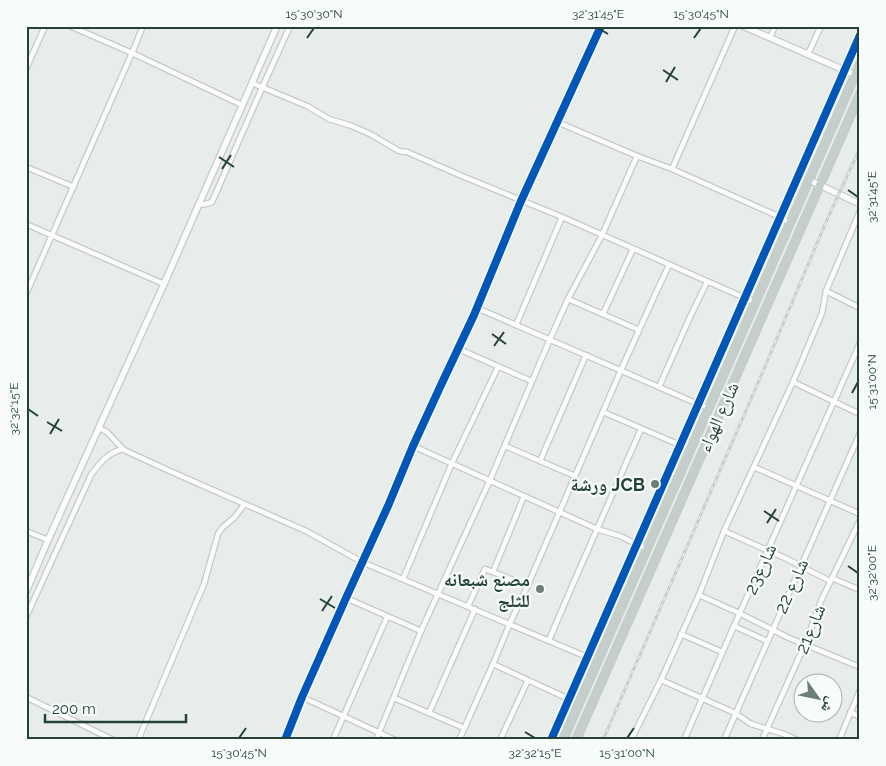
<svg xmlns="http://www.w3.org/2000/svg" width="886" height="766" font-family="Raleway,'Noto Naskh Arabic',sans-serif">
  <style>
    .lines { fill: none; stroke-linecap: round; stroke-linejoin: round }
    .minor-casing { stroke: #c5cac8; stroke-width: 7 }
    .tertiary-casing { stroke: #c5cac8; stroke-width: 8 }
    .trunk-casing { stroke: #c3ccc9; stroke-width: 10 }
    .minor { stroke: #fcfcfc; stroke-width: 4.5 }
    .tertiary { stroke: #fcfcfc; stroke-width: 5.5 }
    .trunk { stroke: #c6cecc; stroke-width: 8 }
    .rail-casing { stroke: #c9cdcc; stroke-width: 3 }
    .rail { stroke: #f7fbf9; stroke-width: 1; stroke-dasharray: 4; stroke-linecap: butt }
    .cycleway-casing { stroke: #f7fbf9; stroke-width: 11 }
    .cycleway { stroke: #0057b8; stroke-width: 8 }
    .ticks { fill: none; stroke: #24423a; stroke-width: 2 }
    .poi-dot { fill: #697e78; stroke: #f7fbf9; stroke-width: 2 }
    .labels { text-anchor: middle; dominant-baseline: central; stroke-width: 4.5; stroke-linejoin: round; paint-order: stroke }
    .street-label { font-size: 18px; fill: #24423a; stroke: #f7fbf9 }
    .poi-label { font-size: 18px; font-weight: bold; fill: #24423a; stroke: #f7fbf9; text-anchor: end }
    .neatline { fill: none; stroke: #24423a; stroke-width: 2 }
    .ticks-label { font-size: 12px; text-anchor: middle; fill: #24423a }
  </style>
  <rect width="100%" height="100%" fill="#e8edeb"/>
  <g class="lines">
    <defs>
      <g id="minor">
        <path d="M70,26L132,53L242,105"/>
        <path d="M770,38L775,26"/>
        <path d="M808,54L821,26"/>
        <path d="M26,69L45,26"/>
        <path d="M252,83L307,106L329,119L352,126L372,135L399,151L407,152L462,176L562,217L745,298L755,302"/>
        <path d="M557,122L637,156L672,169L780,217L790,223"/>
        <path d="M26,167L74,187"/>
        <path d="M672,169L735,26"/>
        <path d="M198,205L206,204L212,202L262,88L290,26"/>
        <path d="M26,224L164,284"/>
        <path d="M826,291L860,308"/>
        <path d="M26,294L132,53L143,26"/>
        <path d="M568,299L639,330"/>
        <path d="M477,308L698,404L709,408"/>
        <path d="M603,314L633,249"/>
        <path d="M516,325L562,217"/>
        <path d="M459,349L531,381"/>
        <path d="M793,382L860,414"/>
        <path d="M659,387L690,317L707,282"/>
        <path d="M603,412L680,445"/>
        <path d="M99,428L107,432L124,450L172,472L306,531L362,562L587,657"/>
        <path d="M413,446L597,529L620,536L647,549"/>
        <path d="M505,446L575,476"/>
        <path d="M540,461L586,355"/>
        <path d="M754,467L860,514"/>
        <path d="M26,531L48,540"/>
        <path d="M724,531L785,558L830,581"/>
        <path d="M493,572L524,496"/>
        <path d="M832,578L860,590"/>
        <path d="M403,579L452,463L498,367"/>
        <path d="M699,595L739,613L789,638L860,667"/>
        <path d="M346,598L421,631"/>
        <path d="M468,606L485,569L506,577L527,587"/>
        <path d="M26,617L91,475C100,463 107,453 123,449"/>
        <path d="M734,626L767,641"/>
        <path d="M681,634L722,652"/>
        <path d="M549,640L573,584L641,429"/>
        <path d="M493,664L569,699"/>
        <path d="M661,680L735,713L751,724L784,734L797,740"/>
        <path d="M26,697L113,740"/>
        <path d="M302,697L395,740"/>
        <path d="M394,698L464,728"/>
        <path d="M850,712L860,717"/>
        <path d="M429,713L475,609"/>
        <path d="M138,740L204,584L218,534L223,527L234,518L244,505"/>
        <path d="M285,740L302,697L346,598L388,506L413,446L441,385L474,315L521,201L601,26"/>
        <path d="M333,740L387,617"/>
        <path d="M376,740L421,631L490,480L550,339L568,299L602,235L637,156"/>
        <path d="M459,740L493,664L510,623L527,587L621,370L654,297L669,265"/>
        <path d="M500,740L528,680"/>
        <path d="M551,740L860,35"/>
        <path d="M631,740L661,680L699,595L724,531L793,382L822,313L826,291L860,211"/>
        <path d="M684,740L734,626L782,518L860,343"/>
        <path d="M724,740L860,433"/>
        <path d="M762,740L805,644L821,601L860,520"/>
        <path d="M839,740L860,690"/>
      </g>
      <g id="tertiary">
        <path d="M743,26L860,77"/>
        <path d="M809,180L860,204"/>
        <path d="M26,592L48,540L164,284L277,26"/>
      </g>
      <g id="trunk">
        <path d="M563,740L860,64"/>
        <path d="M576,740L860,94"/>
      </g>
    </defs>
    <use href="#minor" class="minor-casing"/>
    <use href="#tertiary" class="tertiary-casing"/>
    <use href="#trunk" class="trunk-casing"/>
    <use href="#minor" class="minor"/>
    <use href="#tertiary" class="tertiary"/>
    <use href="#trunk" class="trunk"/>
    <defs>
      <path id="rail" d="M603,740L764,369L826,222L860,148"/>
    </defs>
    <use href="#rail" class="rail-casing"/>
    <use href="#rail" class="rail"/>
    <defs>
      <g id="cycleway">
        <path d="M285,740L302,697L346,598L388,506L413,446L441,385L474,315L521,201L601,26"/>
        <path d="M551,740L860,35"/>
      </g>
    </defs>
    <use href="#cycleway" class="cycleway-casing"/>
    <use href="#cycleway" class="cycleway"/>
  </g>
  <path class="ticks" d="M598,28L608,34M307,38L314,28M694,38L701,28M663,70L678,80M666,82L675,67M219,157L234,167M222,169L231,155M848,190L858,197M492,334L506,344M494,346L504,332M852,393L858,382M28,409L38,416M47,422L62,431M50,434L59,419M764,511L779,521M767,523L776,509M848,566L858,573M320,599L335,608M322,611L332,596M525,732L535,738M239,738L246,728M627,738L634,728"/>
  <g class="poi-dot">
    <circle cx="655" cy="484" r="5"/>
    <circle cx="540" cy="589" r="5"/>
  </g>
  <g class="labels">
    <g class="street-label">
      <text transform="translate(718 417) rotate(-66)">شارع الهواء</text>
      <text transform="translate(760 569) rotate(-66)">شارع23</text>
      <text transform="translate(791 586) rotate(-66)">شارع 22</text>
      <text transform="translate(810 629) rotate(-68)">شارع21</text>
    </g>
    <g class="poi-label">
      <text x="645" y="484">ورشة JCB</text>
      <text x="530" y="579">مصنع شبعانه<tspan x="530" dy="21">للثلج</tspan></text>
    </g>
  </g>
  <rect width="886" height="766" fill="none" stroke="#f7fbf9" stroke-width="55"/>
  <g transform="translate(818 698) rotate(123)"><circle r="24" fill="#f7fbf9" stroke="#a3b1ad"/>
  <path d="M0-4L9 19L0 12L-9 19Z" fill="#697e78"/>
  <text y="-8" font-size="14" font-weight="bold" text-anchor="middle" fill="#24423a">ش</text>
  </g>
  <path d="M45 714v8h141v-8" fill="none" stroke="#24423a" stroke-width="2.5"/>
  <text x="52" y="714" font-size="15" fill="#24423a" stroke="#f7fbf9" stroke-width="4" paint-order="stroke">200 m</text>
  <rect x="28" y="28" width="830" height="710" class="neatline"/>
  <g class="ticks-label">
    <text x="314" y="18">15°30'30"N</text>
    <text x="598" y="18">32°31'45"E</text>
    <text x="701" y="18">15°30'45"N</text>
    <text transform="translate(872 197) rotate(-90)" y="4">32°31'45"E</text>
    <text transform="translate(872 382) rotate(-90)" y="4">15°31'00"N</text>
    <text transform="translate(14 409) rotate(-90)" y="4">32°32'15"E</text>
    <text transform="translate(872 573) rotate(-90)" y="4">32°32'00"E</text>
    <text x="239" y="757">15°30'45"N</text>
    <text x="535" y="757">32°32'15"E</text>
    <text x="627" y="757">15°31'00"N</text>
  </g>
</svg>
